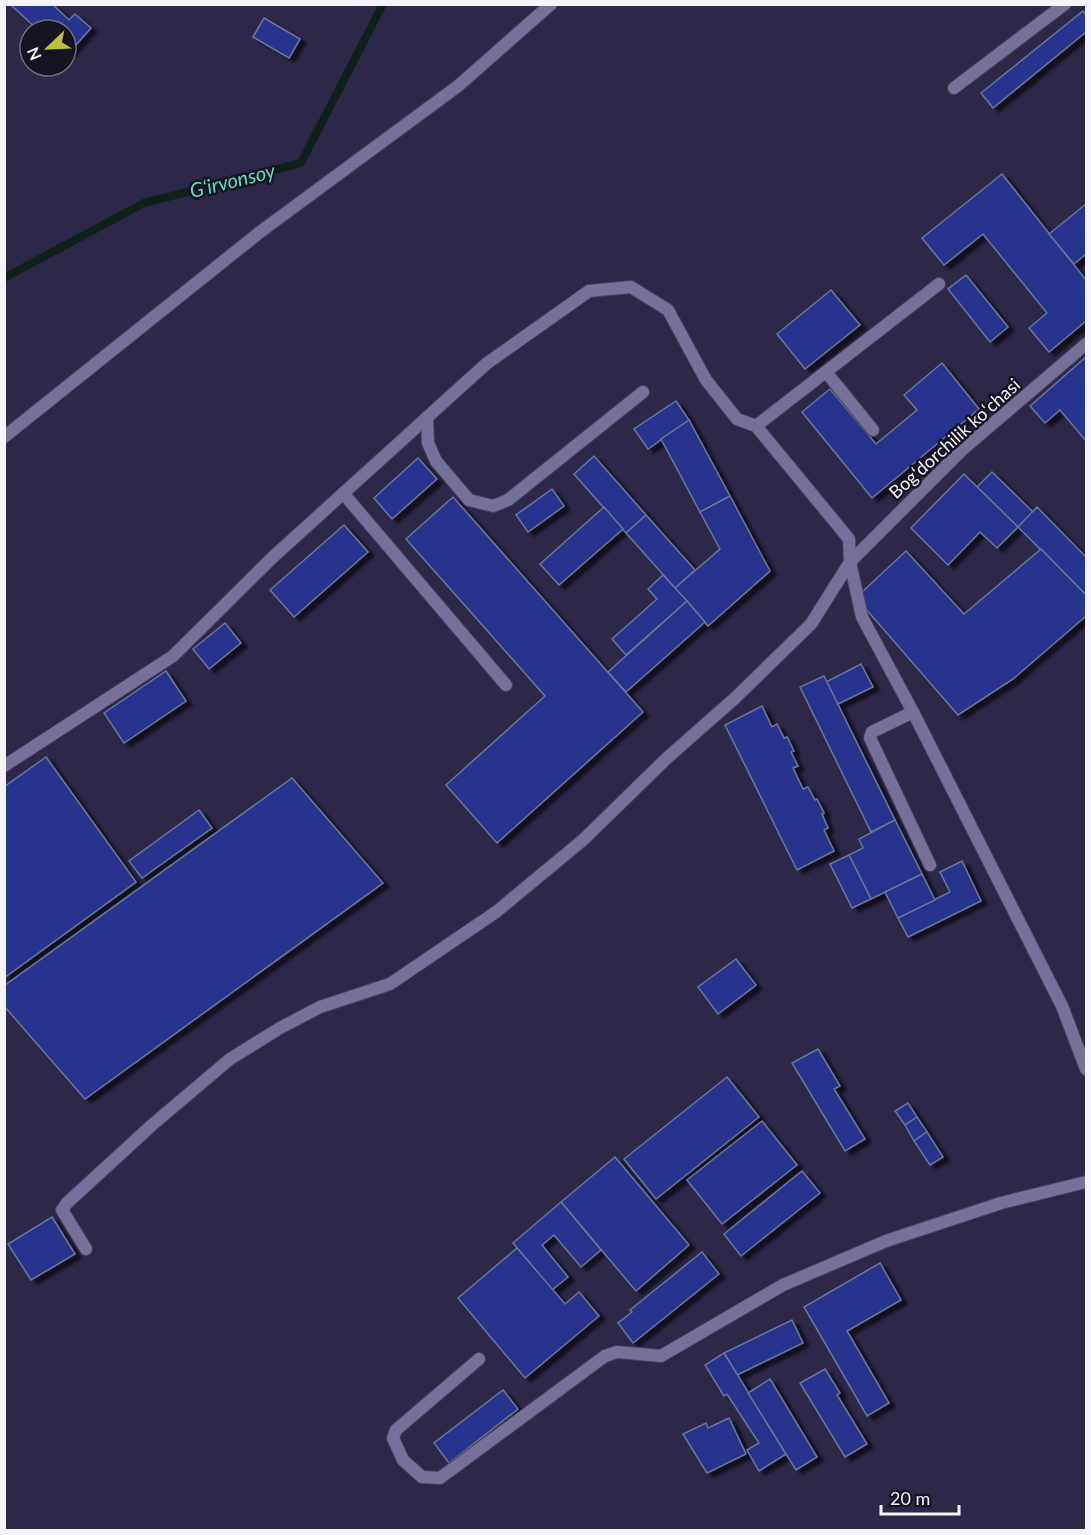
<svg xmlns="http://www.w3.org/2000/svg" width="1091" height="1535" font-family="Lato,sans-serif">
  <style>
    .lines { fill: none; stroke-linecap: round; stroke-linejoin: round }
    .stream { stroke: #0e221b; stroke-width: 8 }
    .building { fill: #25338b; stroke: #69759a; stroke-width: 1.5; filter: url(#shadow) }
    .lane-casing { stroke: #47415b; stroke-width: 14 }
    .lane { stroke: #767198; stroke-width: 12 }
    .labels { text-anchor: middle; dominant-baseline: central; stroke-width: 5; stroke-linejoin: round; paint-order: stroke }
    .street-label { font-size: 18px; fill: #f5f4fd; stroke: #151321 }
    .water-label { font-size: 20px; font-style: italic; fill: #52e8bd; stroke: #151321 }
  </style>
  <defs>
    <filter id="shadow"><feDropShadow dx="6" dy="4" stdDeviation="1.5" flood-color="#0009"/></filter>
  </defs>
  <rect width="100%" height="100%" fill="#2d2748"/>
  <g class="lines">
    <path class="stream" d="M4,278L144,203L301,163L383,4"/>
  </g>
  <g class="building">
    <path d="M10,4H52L69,20L75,14L91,28L66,56V30H38Z"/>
    <path d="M1083,11L1086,15V32L993,108L981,93Z"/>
    <path d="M264,18L300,39L289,58L253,37Z"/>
    <path d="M1002,174L1086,280V321L1049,352L1029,328L1047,313L983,234L944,265L922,238Z"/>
    <path d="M1086,204V254L1074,264L1049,234Z"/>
    <path d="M966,275L1008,327L990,342L948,289Z"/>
    <path d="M831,290L860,325L805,369L777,334Z"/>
    <path d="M1086,357V441L1060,410L1045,423L1030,406Z"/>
    <path d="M942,363L979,409L872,498L802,412L830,389L876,444L917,410L904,395Z"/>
    <path d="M676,401L689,420L648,449L634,429Z"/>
    <path d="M689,420L730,496L700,512L661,439Z"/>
    <path d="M594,456L646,515L626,533L574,474Z"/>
    <path d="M418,458L437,479L392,519L374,498Z"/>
    <path d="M992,472L1033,512L1018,527L977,487Z"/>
    <path d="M964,474L1018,527L997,548L980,532L948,565L911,528Z"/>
    <path d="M552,489L564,506L528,532L516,515Z"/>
    <path d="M730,496L770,571L708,626L675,588L720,549L700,512Z"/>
    <path d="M453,497L643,712L497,843L446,785L545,696L406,539Z"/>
    <path d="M604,507L623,529L559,585L540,564Z"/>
    <path d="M1037,507L1086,557V595L1018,527Z"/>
    <path d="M646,515L695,570L675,588L626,533Z"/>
    <path d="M344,525L368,552L294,617L270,590Z"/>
    <path d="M1041,549L1086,595V616L1013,679L958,715L865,608L861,593L906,551L964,614Z"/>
    <path d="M663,575L687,601L626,655L612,639L657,599L648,589Z"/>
    <path d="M687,601L705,622L626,692L608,672Z"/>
    <path d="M225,623L241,643L209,669L193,649Z"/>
    <path d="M861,664L873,687L838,704L826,682Z"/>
    <path d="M166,671L186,701L124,743L104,713Z"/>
    <path d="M824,676L895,820L871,832L800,687Z"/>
    <path d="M762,706L772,727L777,724L784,738L787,737L794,751L791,752L798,766L793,768L803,789L808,787L815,800L817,799L824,813L822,814L828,828L824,830L834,851L797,870L725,725Z"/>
    <path d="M46,757L136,882L4,978V787Z"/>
    <path d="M292,778L383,883L85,1099L4,1006V986Z"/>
    <path d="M199,810L212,828L142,878L129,861Z"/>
    <path d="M895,820L922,874L871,899L849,855L863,848L859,839Z"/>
    <path d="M849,855L871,899L852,908L830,864Z"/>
    <path d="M962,861L981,901L908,937L898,918L950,892L940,872Z"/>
    <path d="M922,874L935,900L898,918L885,892Z"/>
    <path d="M736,959L756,985L718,1014L698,987Z"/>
    <path d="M818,1049L840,1086L834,1089L865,1139L845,1151L792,1063Z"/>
    <path d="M727,1077L759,1117L656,1199L624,1159Z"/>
    <path d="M908,1103L917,1117L905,1125L895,1111Z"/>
    <path d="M917,1117L927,1132L914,1141L905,1125Z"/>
    <path d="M762,1121L797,1165L722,1224L687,1180Z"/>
    <path d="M927,1132L943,1157L930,1165L914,1141Z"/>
    <path d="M615,1157L689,1245L636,1291L561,1202Z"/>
    <path d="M802,1171L820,1193L741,1256L724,1234Z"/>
    <path d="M561,1202L601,1250L581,1267L554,1235L542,1245L568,1277L552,1290L513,1243Z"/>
    <path d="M52,1217L75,1254L31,1280L8,1244Z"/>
    <path d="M517,1248L565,1304L579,1292L599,1316L525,1378L458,1298Z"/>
    <path d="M702,1252L719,1274L633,1343L618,1323L632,1312L630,1310Z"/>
    <path d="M880,1263L901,1300L847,1331L889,1403L867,1416L804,1307Z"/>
    <path d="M792,1320L803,1343L737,1375L724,1353Z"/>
    <path d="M724,1353L786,1454L759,1471L747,1450L759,1443L727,1394L724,1396L705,1365Z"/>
    <path d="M825,1369L840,1393L837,1395L867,1444L845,1457L800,1383Z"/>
    <path d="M770,1379L817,1457L796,1470L748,1393Z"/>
    <path d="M503,1390L518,1409L449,1463L434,1443Z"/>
    <path d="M729,1418L746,1454L707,1473L683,1434L706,1423L708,1428Z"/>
  </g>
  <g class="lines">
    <defs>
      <g id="lane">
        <path d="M954,88L1065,4"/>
        <path d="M826,372L873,430"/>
        <path d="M427,417L428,443L436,461L469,500L493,506L508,500L643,392"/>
        <path d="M756,426L939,284"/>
        <path d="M4,437L260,232L458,86L551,4"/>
        <path d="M343,493L506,685"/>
        <path d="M913,712L872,732L870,738L930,865"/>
        <path d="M4,766L173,656L273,557L486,364L589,291L631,287L668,310L706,380L737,419L756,426L849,539L850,562L862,617L913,712L1062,1006L1086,1069"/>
        <path d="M86,1249L62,1210L67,1203L152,1125L230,1059L280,1028L320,1007L390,984L496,912L583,840L667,758L734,699L811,624L850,562L962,450L1086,344"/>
        <path d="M479,1359L396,1430L393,1438L403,1460L422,1477L440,1478L605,1356L617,1352L661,1356L783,1285L886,1241L1001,1203L1086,1182"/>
      </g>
    </defs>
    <use href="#lane" class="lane-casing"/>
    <use href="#lane" class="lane"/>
  </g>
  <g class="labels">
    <g class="street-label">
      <text transform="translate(954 438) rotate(-42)">Bogʻdorchilik koʻchasi</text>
    </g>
    <g class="water-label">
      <text transform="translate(232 180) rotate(-14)">G‘irvonsoy</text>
    </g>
  </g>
  <rect width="1091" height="1535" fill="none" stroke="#f5f4fd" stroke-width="12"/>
  <g transform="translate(48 48) rotate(247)"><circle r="28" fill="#151321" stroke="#6f6d79" stroke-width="1.5"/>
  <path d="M0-4.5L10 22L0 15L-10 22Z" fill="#bdbf43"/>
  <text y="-9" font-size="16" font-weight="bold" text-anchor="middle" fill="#f5f4fd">N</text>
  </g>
  <path d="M881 1505v9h78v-9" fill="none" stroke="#f5f4fd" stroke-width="3"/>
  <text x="890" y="1505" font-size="18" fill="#f5f4fd" stroke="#151321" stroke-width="4.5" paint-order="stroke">20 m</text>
</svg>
